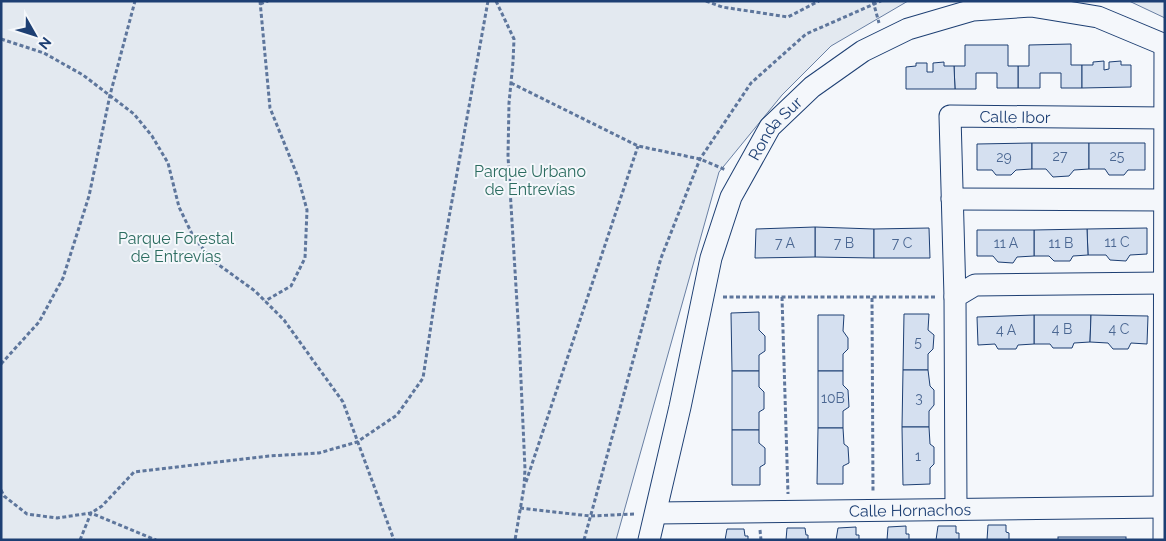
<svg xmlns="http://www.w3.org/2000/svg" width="1166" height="541" font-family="Raleway,sans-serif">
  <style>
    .green { fill: #e3e9f0; stroke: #687fa3 }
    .building { fill: #d5e0f0; stroke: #1d3f73 }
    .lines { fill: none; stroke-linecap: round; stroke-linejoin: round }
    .minor-casing { stroke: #1d3f73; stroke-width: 23 }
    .path { stroke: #5e769c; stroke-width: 3; stroke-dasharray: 4 2.5; stroke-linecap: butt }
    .minor { stroke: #f4f7fb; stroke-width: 21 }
    .labels { text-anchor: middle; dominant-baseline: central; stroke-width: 4; stroke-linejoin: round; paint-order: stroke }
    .number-label { font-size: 14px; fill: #4b6792 }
    .street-label { font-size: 16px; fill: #1d3f73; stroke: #f4f7fb }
    .park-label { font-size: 16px; fill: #2c6c60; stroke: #f4f7fb }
  </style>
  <rect width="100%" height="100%" fill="#f4f7fb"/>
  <g class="green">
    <path d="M1,1H908L831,46L782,95L719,172L616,540H1Z"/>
    <path d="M1129,1H1165V18Z"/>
  </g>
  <g class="building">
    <path d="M1071,44V65H1082V88H1061V73H1040V88H1018V66H1029V45Z"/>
    <path d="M965,45H1008V66H1018V88H997V73H976V89H955L954,66H965Z"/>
    <path d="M1104,61V70L1109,69V62L1121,61V65H1131V87L1082,88V65H1093V62Z"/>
    <path d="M944,62V66H954L955,89H906V67L916,66V63H927V72H933V63Z"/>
    <path d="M1032,143V169L1016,170L1011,175H996L992,170H977V144Z"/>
    <path d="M1032,143H1089V169L1074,170L1069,176L1053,177L1046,169H1032Z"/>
    <path d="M1089,143H1145V170H1128L1124,175H1109L1105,169H1089Z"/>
    <path d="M815,227L874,229V258L815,257Z"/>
    <path d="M815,227V257L755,258L756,229Z"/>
    <path d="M929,228L930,258H874V229Z"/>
    <path d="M1147,228V254L1130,255L1126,261L1110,260L1106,255H1088L1087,229Z"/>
    <path d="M1087,229L1088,255L1073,256L1070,261H1054L1049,256H1034V230Z"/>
    <path d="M977,230H1034V256L1017,257L1013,263L998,262L993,256H977Z"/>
    <path d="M759,312V330L765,336V351L759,355V371H732L731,313Z"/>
    <path d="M904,314H929L928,330L934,335L933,349L928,354V370H903Z"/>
    <path d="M818,315H844L843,331L848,338V349L843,354V371H818Z"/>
    <path d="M1034,315H1091L1090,342L1074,343L1072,348H1053L1050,344H1034Z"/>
    <path d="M1034,315V344L1018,345L1016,349H998L995,344L978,345L977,317Z"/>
    <path d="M1091,315L1148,316L1147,344L1131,343L1128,349H1113L1108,343L1090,342Z"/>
    <path d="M903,370H928L930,386L934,390V405L929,411V427H902Z"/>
    <path d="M732,371H759V387L764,392V409L759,412V430H732Z"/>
    <path d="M818,371H843V385L848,390L849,407L843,411V428H818Z"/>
    <path d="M902,427H929L930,444L934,447V464L930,468V484L903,485Z"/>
    <path d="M818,428H843L844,444L848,447L849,463L843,466V484H817Z"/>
    <path d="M732,430H759V443L765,448V464L760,467V485H732Z"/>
    <path d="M988,525H1006V532L1009,533V540H987Z"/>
    <path d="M906,526V534H909V540H887L888,527Z"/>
    <path d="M938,526H956V533H959V540H936Z"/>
    <path d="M856,527V535H859V540H836L838,528Z"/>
    <path d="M787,528H805L806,535H808V540H786Z"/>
    <path d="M727,529H744L745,536H748V540H725Z"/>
    <rect x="1058" y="537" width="68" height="3"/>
  </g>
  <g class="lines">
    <defs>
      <g id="minor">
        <path d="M952,199L1164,200"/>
        <path id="s1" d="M955,297L950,116L1165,118"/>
        <path d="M956,509L955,297L975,285L1164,283"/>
        <path id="s2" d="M656,513L1164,507"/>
        <path id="s3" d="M649,540L680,407L711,258L731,197L770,127L812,87L863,51L908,29L973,10L1031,6L1098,17L1165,45"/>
        <path d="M1164,540L1165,45"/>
      </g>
    </defs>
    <use href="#minor" class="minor-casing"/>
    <g class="path">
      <path d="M260,1L270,108L298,177L307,210L305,258L291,286L265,301"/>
      <path d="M496,1L514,39L513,62L509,103L508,156L519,336L525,469L524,487L515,540"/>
      <path d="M706,1L722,7L788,17L819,1"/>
      <path d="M873,1L879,23"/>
      <path d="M260,4L268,1"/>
      <path d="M1,39L44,53L83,75L134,114L152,136L168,163L179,207L193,236L212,260L255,291L284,320L343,402L394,540"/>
      <path d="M511,83L638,146L700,159L726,170"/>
      <path d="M723,297H937"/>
      <path d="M782,297L788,494"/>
      <path d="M872,298L873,492"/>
      <path d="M1,364L39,322L63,278L89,196L110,95L135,1"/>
      <path d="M526,482L638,146"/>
      <path d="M1,490L4,496L27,514L57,518L91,513L156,540"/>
      <path d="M520,508L590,516L635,514"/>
      <path d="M760,530L761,540"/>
      <path d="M80,540L91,513L102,506L134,472L269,456L319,453L357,442L397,415L423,378L439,273L488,1"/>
      <path d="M584,540L661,258L700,159L751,83L806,34L881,1"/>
    </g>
    <use href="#minor" class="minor"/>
  </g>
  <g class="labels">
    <g class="number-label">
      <text x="1060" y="156">27</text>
      <text x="1117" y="156">25</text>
      <text x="1004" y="157">29</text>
      <text x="1117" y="242">11 C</text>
      <text x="785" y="243">7 A</text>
      <text x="844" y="243">7 B</text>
      <text x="902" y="243">7 C</text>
      <text x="1006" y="243">11 A</text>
      <text x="1061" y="243">11 B</text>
      <text x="1062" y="329">4 B</text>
      <text x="1119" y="329">4 C</text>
      <text x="1006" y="330">4 A</text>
      <text x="918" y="342">5</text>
      <text x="833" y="398">10B</text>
      <text x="919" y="398">3</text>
      <text x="918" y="456">1</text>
    </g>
    <g class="street-label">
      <text stroke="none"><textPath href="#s1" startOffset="246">Calle Ibor</textPath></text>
      <text stroke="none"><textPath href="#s3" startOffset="435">Ronda Sur</textPath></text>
      <text stroke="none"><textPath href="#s2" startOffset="254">Calle Hornachos</textPath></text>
    </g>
    <g class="park-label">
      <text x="530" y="171">Parque Urbano<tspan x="530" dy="18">de Entrevías</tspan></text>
      <text x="176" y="238">Parque Forestal<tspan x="176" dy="18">de Entrevías</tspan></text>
    </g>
  </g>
  <rect width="1166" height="541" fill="none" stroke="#1d3f73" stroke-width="5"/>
  <g transform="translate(35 35) rotate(129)" stroke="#f4f7fb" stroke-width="4" paint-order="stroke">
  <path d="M0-4L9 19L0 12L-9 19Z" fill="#1d3f73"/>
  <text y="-8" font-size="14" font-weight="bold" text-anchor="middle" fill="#1d3f73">N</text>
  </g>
</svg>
